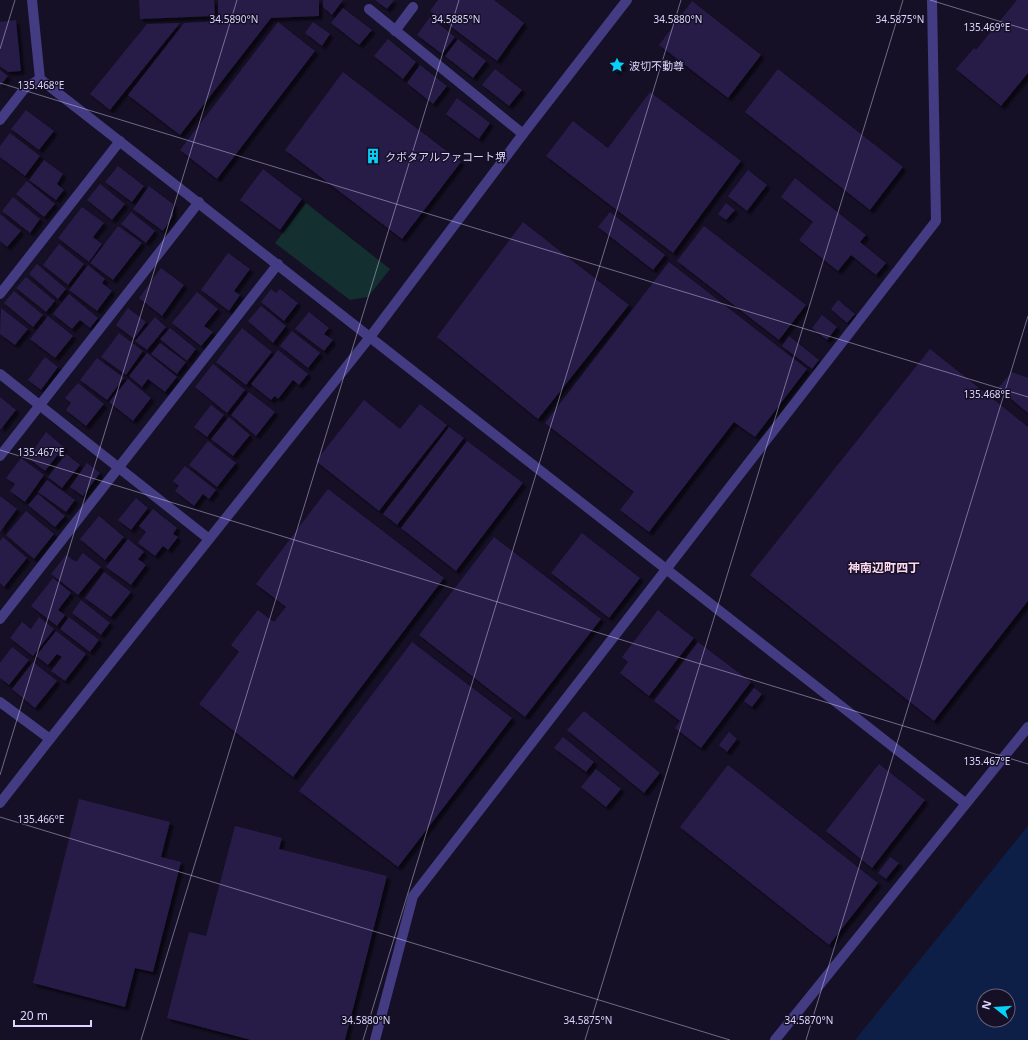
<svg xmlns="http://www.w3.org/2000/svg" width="1028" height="1040" font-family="'Noto Sans','Noto Sans JP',sans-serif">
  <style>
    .green { fill: #132f30 }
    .water { fill: #0e1f47; fill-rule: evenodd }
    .building { fill: #281c46; filter: url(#shadow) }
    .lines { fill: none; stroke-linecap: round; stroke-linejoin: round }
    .minor { stroke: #443c83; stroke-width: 10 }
    .ticks { fill: none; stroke: #ddd6fe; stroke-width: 1; stroke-opacity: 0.45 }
    .labels { text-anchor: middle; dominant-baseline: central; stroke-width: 3; stroke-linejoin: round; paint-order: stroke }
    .poi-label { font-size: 11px; fill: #ddd6fe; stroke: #151026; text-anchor: start }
    .neighbourhood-label { font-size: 12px; font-weight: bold; fill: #fed8ee; stroke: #151026 }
    .ticks-label { font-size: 10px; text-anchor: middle; fill: #ddd6fe; stroke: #151026; stroke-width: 3; stroke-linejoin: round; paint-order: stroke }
  </style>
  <defs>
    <filter id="shadow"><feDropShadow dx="3.5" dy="3.5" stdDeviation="1" flood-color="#0009"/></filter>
  </defs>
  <rect width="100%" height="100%" fill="#151026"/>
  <path class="green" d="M306,203L390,269L368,297L350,300L275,243Z"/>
  <path class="water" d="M1028,826V1040H855ZM984,996H1008V1020H984Z"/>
  <g class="building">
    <path d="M139,0H214L215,16L140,19Z"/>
    <path d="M218,0H319V16L271,18L180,135L128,95L184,23L218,21Z"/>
    <path d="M323,0H343L332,15L323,7Z"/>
    <path d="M375,0H394L387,9Z"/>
    <path d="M438,0H494L524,23L497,61L430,11Z"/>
    <path d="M1017,0H1028V73L1001,106L956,69L974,48L976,50Z"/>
    <path d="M692,1L761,55L728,98L659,45Z"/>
    <path d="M343,8L372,30L359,45L331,23Z"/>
    <path d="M430,17L455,37L442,54L417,35Z"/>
    <path d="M16,20L21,71L8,72L0,66V22Z"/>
    <path d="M278,22L315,51L217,179L180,150Z"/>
    <path d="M313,22L330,34L322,46L305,33Z"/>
    <path d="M180,23L110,110L90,94L147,24Z"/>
    <path d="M388,39L416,62L403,79L374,56Z"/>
    <path d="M458,39L486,61L473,78L445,56Z"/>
    <path d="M617,60L623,65L617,72L611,67Z"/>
    <path d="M420,65L447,86L433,104L407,83Z"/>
    <path d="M495,69L522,90L509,106L482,85Z"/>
    <path d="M778,69L903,167L870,210L745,112Z"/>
    <path d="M0,70L8,76L0,86Z"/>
    <path d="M343,72L461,162L402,239L285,150Z"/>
    <path d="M650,92L741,161L673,253L546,156L573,121L608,148Z"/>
    <path d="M457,98L490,123L479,139L446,114Z"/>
    <path d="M26,110L54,131L39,150L11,129Z"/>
    <path d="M10,133L40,156L25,176L0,157V146Z"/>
    <path d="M44,160L63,174L57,184L64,190L56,200L29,180Z"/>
    <path d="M118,166L144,186L132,202L105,182Z"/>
    <path d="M263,169L302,199L280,230L240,200Z"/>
    <path d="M748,170L767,185L747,211L728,196Z"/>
    <path d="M795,178L866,235L860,242L886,263L876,275L851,255L838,271L799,240L813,222L781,197Z"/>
    <path d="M27,181L55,204L44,217L16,194Z"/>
    <path d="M100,184L125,204L112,220L87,200Z"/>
    <path d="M149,186L173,204V216L163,231L133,209Z"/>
    <path d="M13,197L40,219L30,233L2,211Z"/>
    <path d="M726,203L735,210L726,220L718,214Z"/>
    <path d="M82,207L104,223L93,237L102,244L89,262L58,238Z"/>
    <path d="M131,212L155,231L146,243L121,224Z"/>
    <path d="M610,212L665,255L653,270L598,227Z"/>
    <path d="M0,214L21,231L7,247L0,241Z"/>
    <path d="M523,222L629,305L538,419L437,337Z"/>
    <path d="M118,226L142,243L113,280L90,263Z"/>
    <path d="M704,226L806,305L779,340L677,261Z"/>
    <path d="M59,244L84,264L68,285L43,265Z"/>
    <path d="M228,253L250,269L234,291L240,295L229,311L201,290Z"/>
    <path d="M669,262L807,369L755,437L734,422L649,532L620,510L634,492L545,423Z"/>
    <path d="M37,264L66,289L58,299L29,274Z"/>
    <path d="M88,265L105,279L102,283L112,291L97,311L69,290Z"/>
    <path d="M161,268L184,285L162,316L139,298Z"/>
    <path d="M26,277L55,301L46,312L16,288Z"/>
    <path d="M271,289L276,293L280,289L298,303L284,321L261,302Z"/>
    <path d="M14,291L43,315L33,327L4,303Z"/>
    <path d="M197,292L218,309L204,326L213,332L201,346L172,323Z"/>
    <path d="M69,294L98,318L90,328L80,320L72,329L53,314Z"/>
    <path d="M838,300L855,314L847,323L831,309Z"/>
    <path d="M261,306L286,326L273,343L248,321Z"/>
    <path d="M1,308L28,329L15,345L0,334Z"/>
    <path d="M128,308L146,322L134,339L116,325Z"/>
    <path d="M309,312L329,328L324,334L333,340L324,351L295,329Z"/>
    <path d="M822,315L837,327L827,340L812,328Z"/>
    <path d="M48,316L73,336L55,358L30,339Z"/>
    <path d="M155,317L166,327L147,350L135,341Z"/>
    <path d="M170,328L196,349L187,361L160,339Z"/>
    <path d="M242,328L272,352L246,385L216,362Z"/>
    <path d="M292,331L320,353L308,368L280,346Z"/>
    <path d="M119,333L143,351L126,375L101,357Z"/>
    <path d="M789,336L819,360L812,369L782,346Z"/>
    <path d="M160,343L186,362L177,374L151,354Z"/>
    <path d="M930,349L1028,427V601L934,721L750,575Z"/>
    <path d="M278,350L308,374L299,385L293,380L278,399L275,396L271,400L251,384Z"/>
    <path d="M147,353L177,377L165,392L148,379L142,387L129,376Z"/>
    <path d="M45,357L58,367L41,390L28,380Z"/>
    <path d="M97,358L124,378L107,400L80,380Z"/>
    <path d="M213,364L245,390L227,413L195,387Z"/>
    <path d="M1012,372L1028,378V413L998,388Z"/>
    <path d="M128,379L151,398L133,421L109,402Z"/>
    <path d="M78,383L104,404L86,426L66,410L71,403L65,398Z"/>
    <path d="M249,392L275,412L256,436L231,415Z"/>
    <path d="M0,397L16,410L1,429H0Z"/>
    <path d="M364,400L400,429L420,404L447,425L379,511L316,461Z"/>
    <path d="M211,405L224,415L207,437L194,427Z"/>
    <path d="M229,417L250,435L233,456L211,439Z"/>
    <path d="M449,427L464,438L397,525L383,514Z"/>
    <path d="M46,432L64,447L45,471L28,458Z"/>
    <path d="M208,441L236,463L217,487L189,465Z"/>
    <path d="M467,441L523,483L456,571L401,528Z"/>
    <path d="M66,454L80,465L62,488L48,477Z"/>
    <path d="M21,458L44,475L25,502L10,491L15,484L6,478Z"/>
    <path d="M87,463L100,473L83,496L70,487Z"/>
    <path d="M185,466L216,490L209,499L203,494L194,506L175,491L179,486L173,481Z"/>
    <path d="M47,480L75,500L66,512L38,492Z"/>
    <path d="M328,489L444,578L293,777L199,704L239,652L231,645L258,610L274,622L286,607L256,584Z"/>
    <path d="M38,494L65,516L55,527L28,505Z"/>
    <path d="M0,496L17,509L0,532Z"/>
    <path d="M136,498L148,508L131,530L118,520Z"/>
    <path d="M153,509L177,528L173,534L178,537L168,550L163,546L155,556L138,543L146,532L139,526Z"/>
    <path d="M26,511L54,534L34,559L6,535Z"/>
    <path d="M99,516L124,537L105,560L80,539Z"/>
    <path d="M582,533L640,578L609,618L551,573Z"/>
    <path d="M3,537L27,558L4,587L0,583V541Z"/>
    <path d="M494,537L601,619L525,717L419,635Z"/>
    <path d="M128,539L144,552L138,559L146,565L131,585L106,567Z"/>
    <path d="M83,553L101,567L78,595L51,574L66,555L76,562Z"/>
    <path d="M104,572L131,592L111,617L85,598Z"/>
    <path d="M53,578L71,593L58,610L65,615L57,626L31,606Z"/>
    <path d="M81,600L110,623L101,635L72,613Z"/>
    <path d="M658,610L694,638L649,696L620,673L628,662L622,657Z"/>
    <path d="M39,617L54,629L33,656L10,638L22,622L31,629Z"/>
    <path d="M69,617L99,640L90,652L60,629Z"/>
    <path d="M56,631L86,654L65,681L51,671L62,657L57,654L48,665L36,656Z"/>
    <path d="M412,642L512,718L398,867L299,791Z"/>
    <path d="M698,642L751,682L701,748L675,728L680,721L654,701Z"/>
    <path d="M12,647L29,660L9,685L0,678V663Z"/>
    <path d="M33,662L57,681L35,708L12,689Z"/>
    <path d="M754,688L762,694L752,707L744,701Z"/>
    <path d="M584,711L660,773L644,793L567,730Z"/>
    <path d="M729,732L737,739L727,752L719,745Z"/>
    <path d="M563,737L594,762L586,772L554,748Z"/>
    <path d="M879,764L925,800L872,868L826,831Z"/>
    <path d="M728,765L878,883L829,945L680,827Z"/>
    <path d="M596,769L621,789L606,807L581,787Z"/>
    <path d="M79,799L170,822L161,857L181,862L153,972L135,968L125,1007L33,983Z"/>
    <path d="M235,826L282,838L279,849L387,876L345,1040H251L167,1018L189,932L206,936Z"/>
    <path d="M890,857L899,863L886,879L878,873Z"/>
  </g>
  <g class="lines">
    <g class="minor">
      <path d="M32,0L40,79L965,803"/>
      <path d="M369,9L523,134"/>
      <path d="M395,31L413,7"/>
      <path d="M0,120L25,88L40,79"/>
      <path d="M0,294L120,141"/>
      <path d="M0,374L209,539"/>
      <path d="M0,456L199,202"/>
      <path d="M0,619L278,264"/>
      <path d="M0,702L50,739"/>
      <path d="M0,803L50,739L370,337L523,134L627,0"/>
      <path d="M375,1040L413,896L936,221L932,0"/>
      <path d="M775,1040L1028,727"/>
    </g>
  </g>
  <path class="ticks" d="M930,0L1028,30M0,49L15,0M0,83L1028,397M0,450L1028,764M0,775L237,0M0,817L730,1040M141,1040L459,0M363,1040L681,0M585,1040L903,0M806,1040L1028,316"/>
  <defs>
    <symbol id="sight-bare" viewBox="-9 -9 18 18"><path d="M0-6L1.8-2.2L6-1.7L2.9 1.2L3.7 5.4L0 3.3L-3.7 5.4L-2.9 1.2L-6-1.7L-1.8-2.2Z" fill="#07d1f8" stroke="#151026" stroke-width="2.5" paint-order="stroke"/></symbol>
    <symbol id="building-bare" viewBox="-9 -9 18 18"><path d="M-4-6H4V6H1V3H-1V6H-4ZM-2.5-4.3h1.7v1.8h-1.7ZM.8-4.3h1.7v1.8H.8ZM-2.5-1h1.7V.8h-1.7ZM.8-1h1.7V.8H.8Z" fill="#07d1f8" stroke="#151026" stroke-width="2.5" paint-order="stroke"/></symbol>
  </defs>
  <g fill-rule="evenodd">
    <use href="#sight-bare" x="606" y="54" width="22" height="22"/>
    <use href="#building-bare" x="362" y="145" width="22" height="22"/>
  </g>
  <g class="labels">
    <g class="poi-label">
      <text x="629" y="65">波切不動尊</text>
      <text x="385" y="156">クボタアルファコート堺</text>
    </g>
    <g class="neighbourhood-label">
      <text x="884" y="567">神南辺町四丁</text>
    </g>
  </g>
  <g class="ticks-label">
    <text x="234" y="23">34.5890°N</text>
    <text x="456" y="23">34.5885°N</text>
    <text x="678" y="23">34.5880°N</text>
    <text x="900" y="23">34.5875°N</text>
    <text x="987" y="31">135.469°E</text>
    <text x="41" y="89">135.468°E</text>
    <text x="987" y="398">135.468°E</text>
    <text x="41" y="456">135.467°E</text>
    <text x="987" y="765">135.467°E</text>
    <text x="41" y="823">135.466°E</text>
    <text x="366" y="1024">34.5880°N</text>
    <text x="588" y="1024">34.5875°N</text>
    <text x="809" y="1024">34.5870°N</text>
  </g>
  <g transform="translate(996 1008) rotate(287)"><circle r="19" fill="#151026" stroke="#655f7c"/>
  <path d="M0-3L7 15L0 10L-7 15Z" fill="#07d1f8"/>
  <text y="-6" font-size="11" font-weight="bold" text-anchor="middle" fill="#ddd6fe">N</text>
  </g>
  <path d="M14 1020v6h77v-6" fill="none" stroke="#ddd6fe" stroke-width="2"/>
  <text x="20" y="1020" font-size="12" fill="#ddd6fe" stroke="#151026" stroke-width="3" paint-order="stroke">20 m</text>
</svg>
